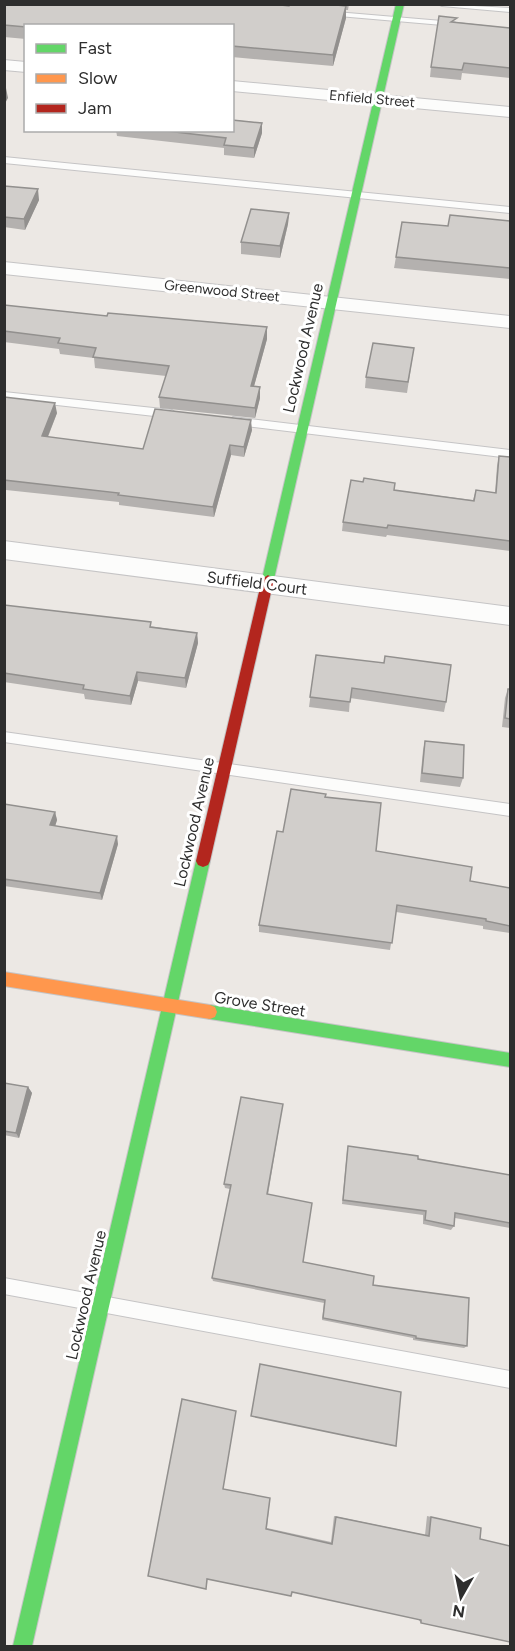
<svg xmlns="http://www.w3.org/2000/svg" width="515" height="1651" font-family="Figtree,sans-serif">
  <style>
    .lines { fill: none; stroke-linecap: round; stroke-linejoin: round }
    .lane-casing { stroke: #c5c4c5; stroke-width: 2 }
    .street-casing { stroke: #c5c4c5; stroke-width: 2 }
    .fast-casing { stroke: #c5c4c5; stroke-width: 2 }
    .slow-casing { stroke: #c5c4c5; stroke-width: 2 }
    .jam-casing { stroke: #c5c4c5; stroke-width: 2 }
    .lane { fill: #fcfcfb; fill-rule: evenodd }
    .street { fill: #fcfcfb; fill-rule: evenodd }
    .fast { fill: #63d668; fill-rule: evenodd }
    .slow { fill: #ff974d; fill-rule: evenodd }
    .jam { fill: #b3261e; fill-rule: evenodd }
    .wall { fill: #b4b1af }
    .shaded-wall { fill: #92908e }
    .building { fill: #d1cecb; stroke: #92908e; stroke-width: 1.5 }
    .labels { text-anchor: middle; dominant-baseline: central; stroke-width: 6; stroke-linejoin: round; paint-order: stroke }
    .far-street-label { font-size: 14px; fill: #2e2e2e; stroke: #fff }
    .street-label { font-size: 16px; fill: #2e2e2e; stroke: #fff }
  </style>
  <rect width="100%" height="100%" fill="#ece8e4"/>
  <g class="lines">
    <defs>
      <g id="lane">
        <path d="M438,4L510,8V12L442,6Z"/>
        <path d="M324,11L454,22L458,24L454,26L327,15H324Z"/>
        <path d="M4,157L510,207V213L4,163Z"/>
        <path d="M4,392L172,410L177,414L172,418L4,399Z"/>
        <path d="M233,417L510,450V458L229,424L228,421Z"/>
        <path d="M4,732L510,804V816L4,742Z"/>
        <path d="M4,1278L510,1371V1388L4,1294Z"/>
      </g>
      <g id="street">
        <path d="M4,60L26,62V72L4,70Z"/>
        <path d="M232,81L510,107V117L232,91Z"/>
        <path d="M4,262L510,316V328L4,274Z"/>
        <path d="M4,541L510,607V625L4,559Z"/>
      </g>
      <g id="fast">
        <path d="M396,4H404L274,579L268,583L262,579Z"/>
        <path d="M203,855L208,857L210,861L32,1646H13L196,861L198,857Z"/>
        <path d="M210,1005L510,1053V1067L210,1019L205,1017L203,1012L205,1007Z"/>
      </g>
      <path id="slow" d="M4,972L210,1005L215,1007L217,1012L215,1017L210,1019L4,986Z"/>
      <path id="jam" d="M268,575L274,579L210,861L208,865L203,867L198,865L196,861L262,579Z"/>
    </defs>
    <use href="#lane" class="lane-casing"/>
    <use href="#street" class="street-casing"/>
    <use href="#fast" class="fast-casing"/>
    <use href="#slow" class="slow-casing"/>
    <use href="#jam" class="jam-casing"/>
    <use href="#lane" class="lane"/>
    <use href="#street" class="street"/>
    <use href="#fast" class="fast"/>
    <use href="#slow" class="slow"/>
    <use href="#jam" class="jam"/>
  </g>
  <g class="wall">
    <path d="M4,4L289,6L290,4H349L348,10H346V18L333,66L232,57V26H26V39L4,37Z"/>
    <path d="M457,22L510,28V78L462,73L461,80L430,77L431,67Z"/>
    <path d="M235,120L262,123V133L254,158L224,155V148L117,136L116,130H232Z"/>
    <path d="M4,186L39,200L25,230L4,227Z"/>
    <path d="M289,213L288,224L280,258L241,254V242Z"/>
    <path d="M510,221V279L394,268L396,257L448,226Z"/>
    <path d="M4,305L107,316L267,327V339L254,386L260,398L255,418L160,408L159,397L166,376L95,368L94,358L60,354L59,349L4,342Z"/>
    <path d="M414,348L407,393L365,388L366,377Z"/>
    <path d="M4,397L57,413L48,437L143,449L252,430L244,457L231,455L214,517L119,505V502L6,490L4,488Z"/>
    <path d="M499,456L510,457V551L387,535L386,537L342,531L343,522L394,490L473,500L476,490L495,493L497,466Z"/>
    <path d="M4,605L197,633L198,643L186,688L138,681L131,705L85,699L84,694L4,682Z"/>
    <path d="M316,655L446,702L444,712L350,698L349,712L309,707Z"/>
    <path d="M508,689H510V728L502,727L505,698Z"/>
    <path d="M425,741L463,778L460,787L420,782L423,750Z"/>
    <path d="M325,797L376,851L470,881L510,888V933L483,929V926L396,912L390,950L259,932V925L283,832Z"/>
    <path d="M4,804L55,812L57,820L55,826L118,844L102,900L4,886Z"/>
    <path d="M4,1083L28,1087L32,1093L19,1138L4,1135Z"/>
    <path d="M282,1110L268,1195L303,1262L373,1285L467,1346L464,1348L413,1340V1338L322,1320L324,1303L213,1281L212,1278L230,1189L225,1188L224,1184Z"/>
    <path d="M348,1146L510,1175V1228L455,1218L454,1226L451,1230L423,1224V1215L342,1204L347,1151Z"/>
    <path d="M260,1364L396,1446H394L252,1416Z"/>
    <path d="M236,1412L223,1489L270,1498L267,1528L331,1542L334,1516L425,1535L427,1516L481,1528L421,1623L418,1619L292,1592L208,1579L206,1589Z"/>
  </g>
  <g class="shaded-wall">
    <path d="M346,6V18L333,66V55Z"/>
    <path d="M6,88L8,98L4,105V91Z"/>
    <path d="M262,123V133L254,158V148Z"/>
    <path d="M38,189L39,200L25,230L24,219Z"/>
    <path d="M289,213L288,224L280,258V246Z"/>
    <path d="M267,327V339L251,397V386Z"/>
    <path d="M260,387V398L255,418V408Z"/>
    <path d="M55,403L57,413L44,446L42,436Z"/>
    <path d="M251,420L252,430L244,457V447Z"/>
    <path d="M230,445L231,455L214,517L213,507Z"/>
    <path d="M197,633L198,643L186,688L185,678Z"/>
    <path d="M137,672L138,681L131,705L130,696Z"/>
    <path d="M55,812L57,820L53,833L50,825Z"/>
    <path d="M117,836L118,844L102,900L100,893Z"/>
    <path d="M28,1087L32,1093L19,1138L16,1133Z"/>
  </g>
  <g class="building">
    <path d="M4,4H272L289,6L290,4H327L346,6L333,55L232,46V26H26V27L4,25Z"/>
    <path d="M439,16L457,18L451,22L510,28V68L464,63L462,70L431,67Z"/>
    <path d="M232,120L262,123L254,148L224,145L226,138L158,130H232Z"/>
    <path d="M4,186L38,189L24,219L4,217Z"/>
    <path d="M251,209L289,213L280,246L241,242Z"/>
    <path d="M450,215L510,221V268L396,257L402,222L448,226Z"/>
    <path d="M4,305L107,316L108,313L267,327L251,386L260,387L255,408L159,397L169,366L93,357L96,348L58,343L60,338L4,331Z"/>
    <path d="M373,343L414,348L408,382L366,377Z"/>
    <path d="M4,397L55,403L42,436L143,449L155,409L251,420L244,447L230,445L213,507L118,495L119,493L4,480Z"/>
    <path d="M499,456L510,457V541L388,525L387,528L343,522L351,480L363,482L364,478L395,483L394,490L474,501L476,490L496,493Z"/>
    <path d="M4,605L151,622L150,627L197,633L185,678L137,672L130,696L83,689L84,685L4,673Z"/>
    <path d="M316,655L384,663L385,656L451,665L446,702L352,688L350,702L310,697Z"/>
    <path d="M508,689H510V719L505,718Z"/>
    <path d="M425,741L464,745L463,778L422,773Z"/>
    <path d="M291,789L326,794L325,797L381,803L376,851L472,867L470,881L510,888V926L486,921V919L397,905L392,943L259,925L277,831L283,832Z"/>
    <path d="M4,804L55,812L50,825L117,836L100,893L4,879Z"/>
    <path d="M4,1083L28,1087L16,1133L4,1131Z"/>
    <path d="M241,1097L283,1104L267,1194L312,1203L303,1262L374,1276L373,1285L469,1298L467,1346L416,1338V1336L323,1318L325,1300L212,1278L231,1185L224,1184Z"/>
    <path d="M348,1146L418,1156V1159L510,1175V1223L455,1213L454,1226L425,1220L426,1211L343,1200Z"/>
    <path d="M260,1364L401,1392L396,1446L251,1416Z"/>
    <path d="M182,1399L236,1411L223,1489L270,1498L266,1529L332,1544L336,1517L429,1536L431,1517L481,1528L480,1539L510,1546V1642L421,1623V1620L292,1592L291,1596L207,1579L206,1589L148,1576Z"/>
  </g>
  <g class="labels">
    <g class="far-street-label">
      <text transform="translate(372 99) rotate(5)">Enfield Street</text>
      <text transform="translate(222 291) rotate(6)">Greenwood Street</text>
    </g>
    <g class="street-label">
      <text transform="translate(303 348) rotate(-77)">Lockwood Avenue</text>
      <text transform="translate(257 583) rotate(7)">Suffield Court</text>
      <text transform="translate(194 822) rotate(-77)">Lockwood Avenue</text>
      <text transform="translate(260 1004) rotate(9)">Grove Street</text>
      <text transform="translate(86 1295) rotate(-77)">Lockwood Avenue</text>
    </g>
  </g>
  <rect width="515" height="1651" fill="none" stroke="#2e2e2e" stroke-width="12"/>
  <rect x="24" y="24" width="210" height="108" fill="#ffffff" stroke="#ababab" stroke-width="1.5"/>
  <rect x="36" y="44" width="30" height="9" fill="#63d668" stroke="#ababab" stroke-width="1.5"/>
  <text x="78" y="54" font-size="18" fill="#2e2e2e">Fast</text>
  <rect x="36" y="74" width="30" height="9" fill="#ff974d" stroke="#ababab" stroke-width="1.5"/>
  <text x="78" y="84" font-size="18" fill="#2e2e2e">Slow</text>
  <rect x="36" y="104" width="30" height="9" fill="#b3261e" stroke="#ababab" stroke-width="1.5"/>
  <text x="78" y="114" font-size="18" fill="#2e2e2e">Jam</text>
  <g transform="translate(461 1597) rotate(189)" stroke="#ffffff" stroke-width="4.5" paint-order="stroke">
  <path d="M0-4.5L10 22L0 15L-10 22Z" fill="#2e2e2e"/>
  <text y="-9" font-size="16" font-weight="bold" text-anchor="middle" fill="#2e2e2e">N</text>
  </g>
</svg>
